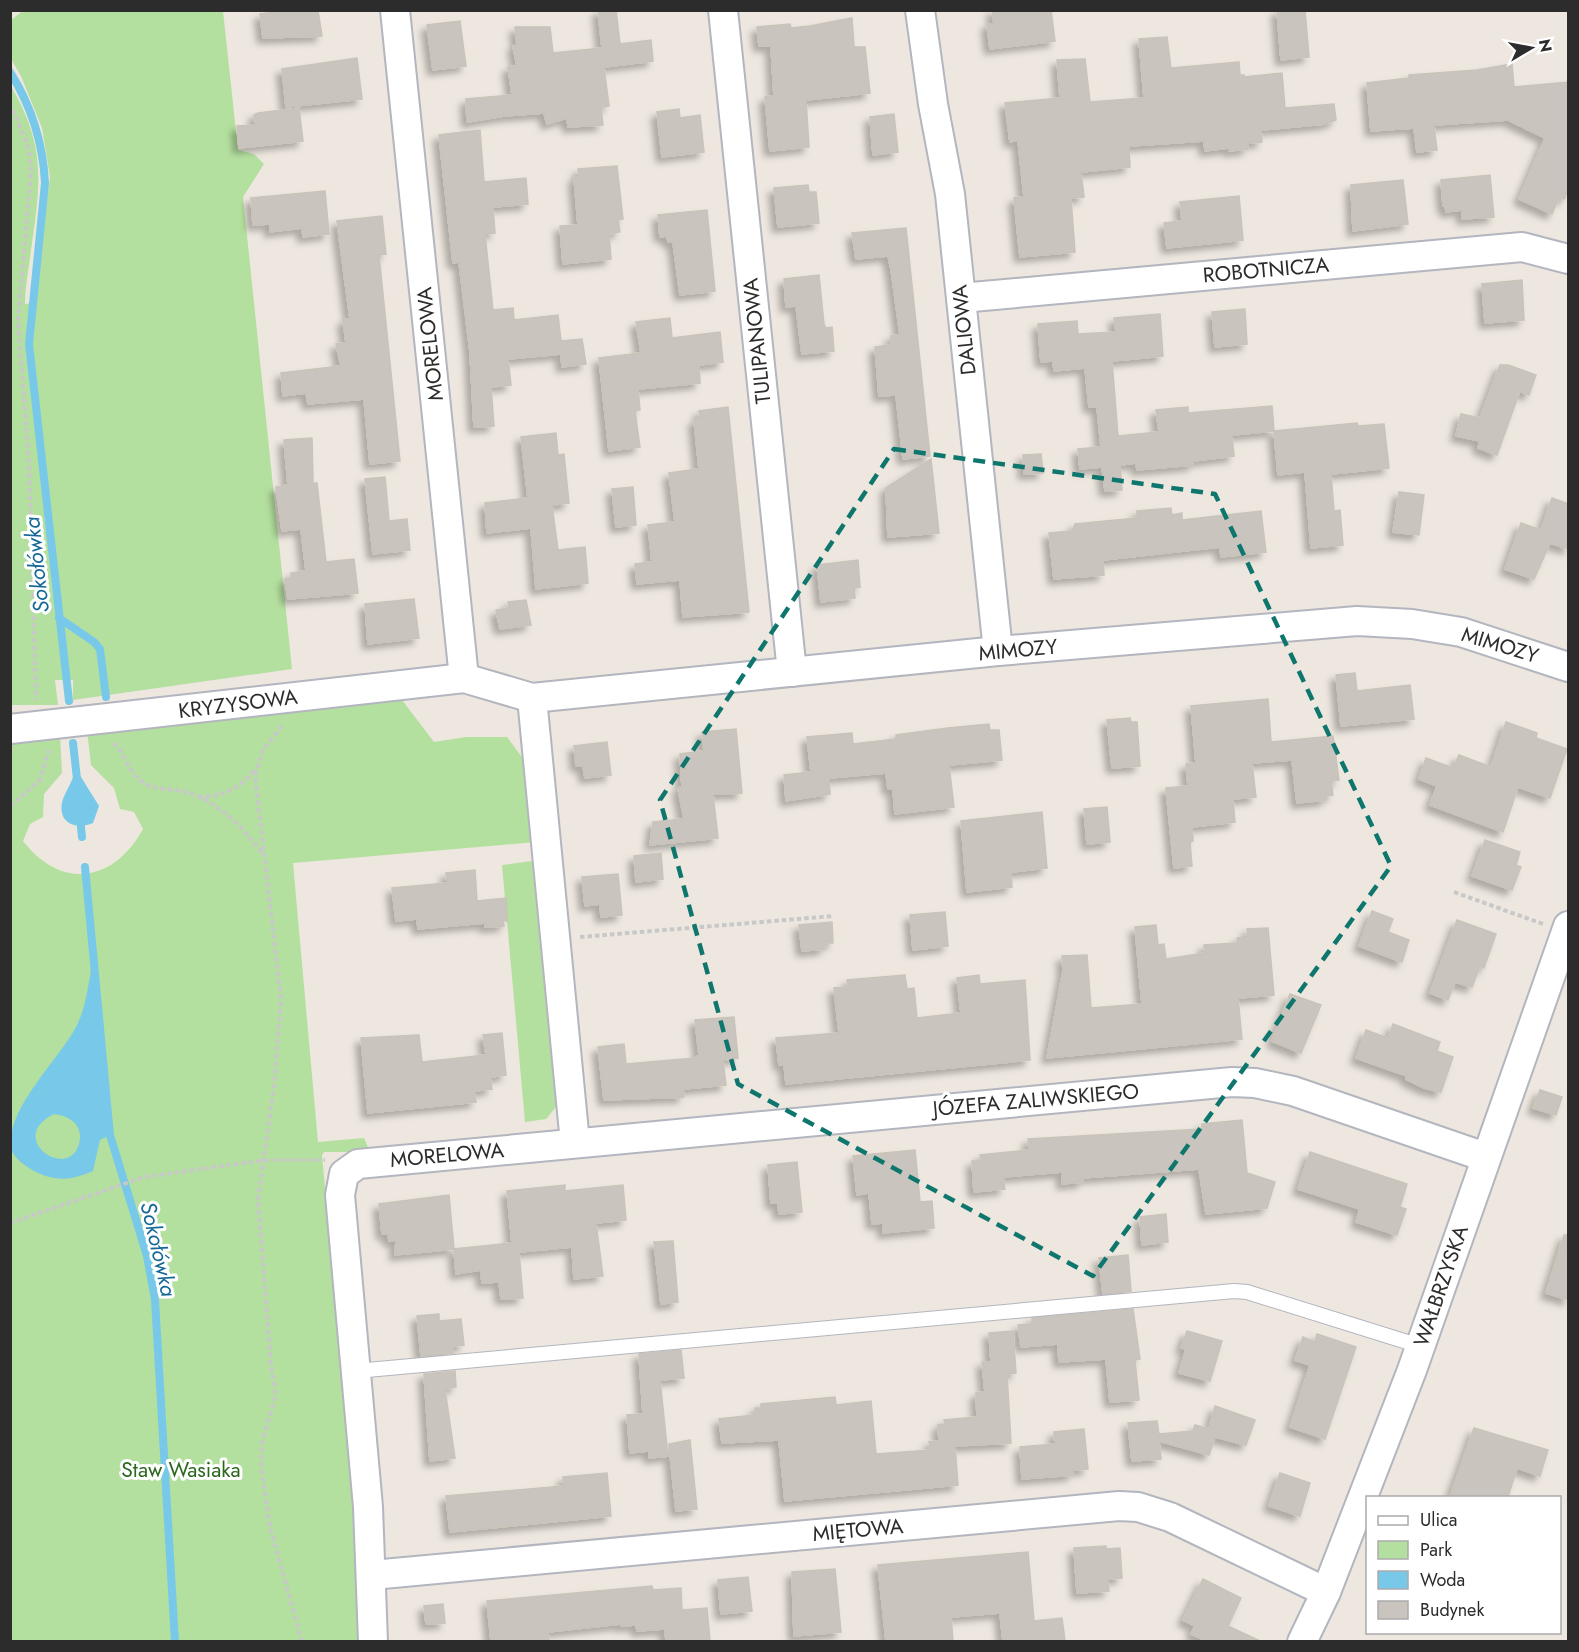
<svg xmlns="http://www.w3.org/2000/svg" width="1579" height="1652" font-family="Jost,sans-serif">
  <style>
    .green { fill: #b4e09f }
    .water { fill: #78c9e9; fill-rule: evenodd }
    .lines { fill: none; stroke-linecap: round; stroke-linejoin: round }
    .stream { stroke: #78c9e9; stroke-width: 8 }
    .building { fill: #c9c5be; stroke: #c9c3b9; stroke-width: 1.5; filter: url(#shadow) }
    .service-casing { stroke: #b3b5bf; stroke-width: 16 }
    .minor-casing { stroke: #b3b5bf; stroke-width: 32 }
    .path { stroke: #c8c8c8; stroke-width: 4; stroke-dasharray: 4.5 3; stroke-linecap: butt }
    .service { stroke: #fff; stroke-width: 14 }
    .minor { stroke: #fff; stroke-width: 28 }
    .marked { fill: none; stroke: #0f766e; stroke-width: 4.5; stroke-dasharray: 12 8; stroke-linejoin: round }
    .labels { text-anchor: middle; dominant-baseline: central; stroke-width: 6; stroke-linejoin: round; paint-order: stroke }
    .street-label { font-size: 21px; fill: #2c2c2c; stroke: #fff }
    .park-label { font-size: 21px; fill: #2c671e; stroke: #fff }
    .water-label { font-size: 22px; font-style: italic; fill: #146898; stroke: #fff }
  </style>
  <defs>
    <filter id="shadow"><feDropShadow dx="-5.5" dy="5.5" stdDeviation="3" flood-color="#0004"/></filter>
  </defs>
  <rect width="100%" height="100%" fill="#ede7df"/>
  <g class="green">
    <path d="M24,10L223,11L238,150L254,154L264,164L243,197L292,669L73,700V680H55L58,705H11V86C46,147 41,182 31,250C29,268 25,287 25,304L34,303L50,177L42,128L21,76L11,59V20Z"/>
    <path d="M399,696L434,742L466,737H507L527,764L536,842L293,863L318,1142L364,1138L368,1147L354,1152H324L322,1155L352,1484L358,1641L11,1642V740L60,735L62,773L44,794L43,817L30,824L23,841C62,891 114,882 143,829L134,812L120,809L114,788L91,765L87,731Z"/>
    <path d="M532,861L556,1107L546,1119L525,1122L502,865Z"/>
  </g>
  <g class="water">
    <path d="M76,769L99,806L93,823C74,831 56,821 63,799C67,789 73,780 76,769Z"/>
    <path d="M92,965L110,1135L100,1140L93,1171C72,1180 57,1182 36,1172C27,1167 12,1158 11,1147C6,1109 59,1059 76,1027C86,1008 88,985 92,965ZM54,1114C70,1116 84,1125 79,1144C68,1182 5,1138 54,1114Z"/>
  </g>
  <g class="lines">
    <g class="stream">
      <path d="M10,72C32,107 43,143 45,183L29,344L69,701"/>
      <path d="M59,618L94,642L100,649L106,697"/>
      <path d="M73,743L77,779"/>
      <path d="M80,818L82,837"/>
      <path d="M85,867L110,1135L147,1256L155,1300L175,1642"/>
    </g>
  </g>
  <g class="building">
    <path d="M293,10L318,11L322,36L263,38L260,14Z"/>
    <path d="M598,10H616L620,44L651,40L653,61L604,67L609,106L601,107L603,125L568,127L567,118L547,124L544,113L504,116L467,122L466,99L512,95L508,67L517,66L513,46L517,45L515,27H550L553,53L602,48Z"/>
    <path d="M992,10H1051L1055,41L990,49L987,24H994Z"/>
    <path d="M1277,10H1305L1309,57L1281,60Z"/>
    <path d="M852,18L854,47H865L870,93L806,100L809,147L770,151L765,97L774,96L771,46H759L757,27L790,24L791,28L810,26Z"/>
    <path d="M460,21L466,66L433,70L427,25Z"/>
    <path d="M1167,37L1171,68L1239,62L1240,75H1244V77L1282,73L1285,108L1334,104L1336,120L1325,124L1261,130L1262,142L1247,143L1248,149L1229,151V148L1205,151L1204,141L1129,146L1130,167L1081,172L1084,197L1071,198L1075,252L1020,257L1014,198L1024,197L1018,140L1010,142L1005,103L1060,98L1057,60L1085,59L1090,102L1144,98L1139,39Z"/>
    <path d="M357,58L362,99L286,107L282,69Z"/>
    <path d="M1512,64L1514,87L1569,82V188L1564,199L1559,197L1552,214L1519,199L1545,138L1508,120L1434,125L1437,150L1417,152L1414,128L1371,131L1367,83L1409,78V75L1477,70Z"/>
    <path d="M299,108L303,141L239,148L237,126L255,125L254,115L258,113Z"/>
    <path d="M679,109L680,118L700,115L704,152L662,157L657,112Z"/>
    <path d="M894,114L898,152L873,155L870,117Z"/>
    <path d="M480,130L484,182L526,178L528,204L493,207L495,233L485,234L493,310L513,308L514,320L558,315L561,341L582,339L586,364L562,367L561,354L508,359L511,385L491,387L494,426L474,427L470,352L459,262L453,263L439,135Z"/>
    <path d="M617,166L623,219L618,220L620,232L609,234L611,259L563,264L560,226L578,225L574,177H579L578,169Z"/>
    <path d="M1490,175L1494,217L1462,219V210L1446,212L1445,206H1443L1441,180Z"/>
    <path d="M1403,180L1408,224L1353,231L1351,185Z"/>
    <path d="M808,185L809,192H816L819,223L778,227L774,188Z"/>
    <path d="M325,191L329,234L303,237L302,228L270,232V224L253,225L251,198Z"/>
    <path d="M1239,196L1243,240L1167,248L1164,223L1182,221L1180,202Z"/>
    <path d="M707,210L715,291L680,295L673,242H668L667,236L660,237L658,215Z"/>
    <path d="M382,216L386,254L379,255L400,461L370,464L364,399L308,404L306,393L283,396L281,373L341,366L336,344L346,343L343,320L350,319L337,221Z"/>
    <path d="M906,228L930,456L903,459L896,395L879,396L875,347L891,345V336L900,335L891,269L888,256L856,259L852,233Z"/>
    <path d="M819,275L824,324L826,328L832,327L834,351L802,354L796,306L786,307L784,279Z"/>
    <path d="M1522,280L1524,320L1485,323L1482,284Z"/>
    <path d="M1245,309L1247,344L1215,347L1212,312Z"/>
    <path d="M1160,314L1163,356L1112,361L1118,436L1159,432L1156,410L1188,407V413L1272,406L1274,431L1357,423L1358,426L1384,424L1389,468L1331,474L1334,511L1340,510L1343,545L1311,548L1305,472L1278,475L1274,431L1232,435L1234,456L1193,461V465L1137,470L1136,463L1120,465L1122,490L1105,491L1102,467L1080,469L1078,449L1101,447L1097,407H1089L1085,368L1054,371L1053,361L1041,362L1038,324L1077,321L1078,334L1116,332L1114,318Z"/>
    <path d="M670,318L672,338L720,332L723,362L699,365L700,383L638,389L640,410L635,411L640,447L609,451L599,358L641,353L636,322Z"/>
    <path d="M1500,365H1508L1536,375L1529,395L1520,391L1497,455L1478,448L1480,441L1456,436L1461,414L1480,418Z"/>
    <path d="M728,407L749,612L683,617L680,580L637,584L635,564L652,562L648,525L675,522L669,473L699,469L694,420L700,419L699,411Z"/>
    <path d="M556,433L558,455L564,454L569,503L552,505L558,550L585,547L588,583L536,589L531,528L487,533L485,503L528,498L521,437Z"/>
    <path d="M312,438L313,483H317L326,562L354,559L358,593L288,599L285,579L291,578V573L306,571L301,529L282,531L276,487L288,485L284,440Z"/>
    <path d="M1041,454L1043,473L1024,474L1023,455Z"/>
    <path d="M931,459L939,533L888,537L886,488Z"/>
    <path d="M385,477L389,521L407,519L410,550L373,554L365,479Z"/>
    <path d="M633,487L636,525L616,527L612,489Z"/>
    <path d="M1399,492L1424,495L1419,535L1393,532Z"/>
    <path d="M1552,498L1569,504V549L1550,543L1534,579L1505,569L1521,523L1541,530Z"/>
    <path d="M1171,508L1172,515L1182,513V520L1261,511L1266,552L1221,557L1220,547L1103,560L1104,575L1054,579L1049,533L1072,531L1075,524L1137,518V511Z"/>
    <path d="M858,560L860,587L854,588L855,598L821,602L817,565Z"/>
    <path d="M414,599L419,638L368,644L365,604Z"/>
    <path d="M526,600L531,625L500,629L496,610L509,608L508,602Z"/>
    <path d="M1355,673L1357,691L1410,685L1414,719L1341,726L1336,675Z"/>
    <path d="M1268,699L1271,742L1333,736L1339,780L1331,781L1333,795L1326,796V800L1297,803L1292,760L1252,763L1256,797L1233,799L1235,822L1192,827L1193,841L1190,842L1192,866L1174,868L1166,788L1188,786L1186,764L1196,763L1191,706Z"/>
    <path d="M1130,718L1131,722H1137L1140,766L1112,768L1107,720Z"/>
    <path d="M1506,722L1537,733L1536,738L1567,749L1550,798L1518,787L1503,832L1430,805L1437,786L1419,779L1426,758L1453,768L1459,755L1491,767Z"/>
    <path d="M989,724L990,730H999L1002,760L949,765L954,807L895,814L893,789H888L886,773L829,778L830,794L786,801L784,775L811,772L807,737L852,733L853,744L896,739V735L948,728Z"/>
    <path d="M736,729L742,793L713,794L718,838L650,845L653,822L684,819L678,788L682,787L680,754L704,751L702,732Z"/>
    <path d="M607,742L611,775L585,778L583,766H576L574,746Z"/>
    <path d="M1107,807L1110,842L1087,844L1084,809Z"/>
    <path d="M1042,812L1047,868L1011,872L1012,887L967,892L961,821Z"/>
    <path d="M1485,840L1520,852L1516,865L1521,867L1512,890L1472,876Z"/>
    <path d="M661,853L663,879L636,882L634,856Z"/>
    <path d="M475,870L477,901L506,898L507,921H503L504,926L485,927V923L418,929L417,919L396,921L392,888L447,883L446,873Z"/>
    <path d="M618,874L622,915L601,917L600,904L585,906L582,877Z"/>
    <path d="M1372,911L1393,919L1388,932L1409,940L1402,962L1359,946Z"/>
    <path d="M945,912L948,946L913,950L910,915Z"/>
    <path d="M1457,920L1496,934L1484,968L1480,966L1472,987L1455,982L1448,1000L1430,993Z"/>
    <path d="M832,922L833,943H824L825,949L802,951L799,925Z"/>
    <path d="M1156,925L1158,945L1164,944L1166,959L1205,953L1204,945L1238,943L1237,938L1248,936L1247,929L1268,928L1274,995L1238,998L1242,1039L1047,1058L1063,971L1062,956L1087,955L1091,1008L1142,1004L1135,927Z"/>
    <path d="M905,975L907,989L914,988L917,1018L961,1013L957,978L979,975L980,984L1025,980L1030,1060L786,1084L784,1064L779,1065L776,1038L839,1033L834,988L848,987L847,980Z"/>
    <path d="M1290,994L1321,1005L1301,1053L1272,1041Z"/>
    <path d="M734,1017L738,1058L723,1060L726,1085L683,1089L684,1097L604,1100L598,1047L624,1044L626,1064L695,1058L699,1055L695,1020Z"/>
    <path d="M1393,1024L1440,1042L1437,1051L1453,1057L1441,1092L1424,1088L1406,1079L1407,1076L1356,1058L1366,1030L1388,1038Z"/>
    <path d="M502,1033L506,1075L490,1077L492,1089L475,1091L476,1102L368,1113L361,1038L419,1035L422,1062L486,1055L483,1035Z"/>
    <path d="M1540,1090L1562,1097L1556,1115L1533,1108Z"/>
    <path d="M1242,1120L1247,1173L1275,1182L1267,1208L1206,1214L1199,1169L1082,1178L1083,1182L1062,1184V1172L1003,1177L1005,1189L974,1192L972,1161H981L980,1155L1029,1150L1028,1139L1202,1129V1124Z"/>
    <path d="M915,1150L920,1202L932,1201L934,1228L883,1233V1223L872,1224L869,1193L857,1195L853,1156Z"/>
    <path d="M1310,1152L1407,1184L1400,1207L1406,1209L1397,1235L1356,1222L1360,1209L1298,1189Z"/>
    <path d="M797,1162L802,1212L779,1214L778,1203H771L768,1165Z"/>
    <path d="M565,1185V1191L623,1185L626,1220L596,1223L603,1276L574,1279L572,1247L519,1252L523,1298L501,1299L499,1282L482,1283L481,1270L456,1274L454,1249L512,1243L507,1191Z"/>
    <path d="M449,1195L454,1249L395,1255L396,1240L389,1241L388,1234H382L379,1204Z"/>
    <path d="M1166,1214L1168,1242L1142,1245L1140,1217Z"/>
    <path d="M1564,1235H1569V1300L1546,1293Z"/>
    <path d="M673,1241L678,1302L661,1304L654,1242Z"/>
    <path d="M1128,1255L1131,1291L1103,1294L1099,1258Z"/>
    <path d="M1133,1309L1140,1359L1135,1360L1139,1400L1110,1402L1106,1359L1059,1362L1058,1344L1021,1347L1018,1325L1032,1324V1318Z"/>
    <path d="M439,1314V1321L461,1319L464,1345L453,1346V1353L421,1356L417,1316Z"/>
    <path d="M1013,1331L1016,1373L1007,1374L1011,1443L955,1446L958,1485L785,1501L779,1440L722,1443L719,1419L755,1415V1408H761V1404L835,1397L836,1405L871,1401L876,1454L931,1450L929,1442L939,1441L938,1425L945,1424L944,1420L977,1417L976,1393L985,1392L982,1362H991L989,1333Z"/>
    <path d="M1187,1331L1222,1341L1210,1381L1179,1373L1186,1349L1181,1348Z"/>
    <path d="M1317,1334L1356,1347L1325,1439L1290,1427L1310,1365L1295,1360L1303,1337L1315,1342Z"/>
    <path d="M681,1350L684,1378L660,1380L668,1456L649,1458V1451L630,1453L627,1415L643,1414L639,1354Z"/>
    <path d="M455,1371L456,1387L445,1389L455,1458L430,1461L424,1374Z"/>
    <path d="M1215,1406L1255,1420L1246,1445L1215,1437L1209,1455L1159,1441L1161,1459L1132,1461L1128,1423L1157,1421L1159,1434L1193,1431L1195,1425L1209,1429Z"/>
    <path d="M1474,1428L1548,1450L1540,1476L1517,1468L1508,1497H1450Z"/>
    <path d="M1084,1429L1088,1469L1072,1470L1073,1475L1022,1479L1020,1447L1055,1444L1054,1432Z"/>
    <path d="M690,1440L697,1509L676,1511L669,1444Z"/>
    <path d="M607,1473L611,1516L450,1532L446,1496L564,1486L563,1477Z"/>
    <path d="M1280,1473L1310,1483L1300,1516L1269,1506Z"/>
    <path d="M1106,1546V1549L1120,1548L1122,1578L1108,1579L1109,1591L1077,1593L1074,1548Z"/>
    <path d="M1028,1552L1034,1621L1062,1618L1065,1641H1003L1000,1613L951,1617L953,1641H886L878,1565Z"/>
    <path d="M835,1569L841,1632L794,1636L792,1572Z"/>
    <path d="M748,1577L752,1611L721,1614L718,1580Z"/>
    <path d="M1203,1579L1241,1598L1228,1626L1260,1641H1206L1191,1634L1195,1626L1183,1620Z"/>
    <path d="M652,1586L653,1590L681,1588L682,1610L707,1608L710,1641H666L665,1629L637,1631L636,1625L621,1626V1624L548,1632L549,1641H491L487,1601Z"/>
    <path d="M443,1604L445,1623L426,1624L424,1606Z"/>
  </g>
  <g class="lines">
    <defs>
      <path id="service" d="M356,1371L1234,1291L1247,1292L1420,1346"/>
      <g id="minor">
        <path d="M395,10L464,678"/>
        <path d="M723,10L792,672"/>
        <path d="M920,10L933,104L950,194L998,651"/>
        <path d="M961,298L1522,247L1568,259"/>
        <path d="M532,698L575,1143"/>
        <path d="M10,729L464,678L532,698L998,651L1357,621L1412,624L1461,632L1568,667"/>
        <path d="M372,1575L1119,1506L1138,1507L1170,1517L1326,1592"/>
        <path d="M373,1642L368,1507L340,1195L344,1174L358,1164L1232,1082L1255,1083L1293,1091L1485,1157"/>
        <path d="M1302,1642L1326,1592L1412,1370L1568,926"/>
      </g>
    </defs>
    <use href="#service" class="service-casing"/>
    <use href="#minor" class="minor-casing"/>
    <g class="path">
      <path d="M10,103L29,149L31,171L18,322L29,463L36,700"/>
      <path d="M282,726L263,750L255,775L281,999L274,1086L258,1199L271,1366L276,1395L262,1442L261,1466L270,1527L302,1642"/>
      <path d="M114,743C125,754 128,771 141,781C155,791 170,788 186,792C219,802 245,829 264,856"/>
      <path d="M198,797C223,796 239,790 255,769"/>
      <path d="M10,806L40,780L49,750"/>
      <path d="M1454,892L1543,924"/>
      <path d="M580,937L834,916"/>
      <path d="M10,1223L144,1177L265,1160H325"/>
    </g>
    <use href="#service" class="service"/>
    <use href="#minor" class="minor"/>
  </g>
  <path class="marked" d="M894,449L1215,494L1391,866L1093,1276L738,1084L660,800Z"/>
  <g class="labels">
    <g class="street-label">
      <text transform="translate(1266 270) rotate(-5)">ROBOTNICZA</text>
      <text transform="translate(964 330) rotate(-96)">DALIOWA</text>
      <text transform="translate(757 341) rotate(-96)">TULIPANOWA</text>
      <text transform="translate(430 344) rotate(-96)">MORELOWA</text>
      <text transform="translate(1500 645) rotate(17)">MIMOZY</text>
      <text transform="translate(1018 650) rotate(-5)">MIMOZY</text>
      <text transform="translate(238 704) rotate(-7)">KRYZYSOWA</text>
      <text transform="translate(1036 1100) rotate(-5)">JÓZEFA ZALIWSKIEGO</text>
      <text transform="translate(447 1155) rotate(-5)">MORELOWA</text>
      <text transform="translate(1441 1286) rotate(-71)">WAŁBRZYSKA</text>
      <text transform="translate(858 1530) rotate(-5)">MIĘTOWA</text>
    </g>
    <g class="park-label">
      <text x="181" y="1470">Staw Wasiaka</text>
    </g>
    <g class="water-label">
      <text transform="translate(36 565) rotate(-96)">Sokołówka</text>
      <text transform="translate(159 1249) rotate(77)">Sokołówka</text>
    </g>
  </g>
  <rect width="1579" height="1652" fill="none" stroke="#2c2c2c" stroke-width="24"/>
  <rect x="1366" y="1496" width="195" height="138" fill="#ffffff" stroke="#ababab" stroke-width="1.5"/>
  <rect x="1378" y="1516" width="30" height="9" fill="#ffffff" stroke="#ababab" stroke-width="1.5"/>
  <text x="1420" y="1526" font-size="18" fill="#2c2c2c">Ulica</text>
  <rect x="1378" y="1541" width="30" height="18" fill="#b4e09f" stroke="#ababab" stroke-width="1.5"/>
  <text x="1420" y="1556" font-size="18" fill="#2c2c2c">Park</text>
  <rect x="1378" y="1571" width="30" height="18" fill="#78c9e9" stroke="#ababab" stroke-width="1.5"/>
  <text x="1420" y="1586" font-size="18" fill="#2c2c2c">Woda</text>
  <rect x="1378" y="1601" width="30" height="18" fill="#c9c5be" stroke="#ababab" stroke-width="1.5"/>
  <text x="1420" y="1616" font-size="18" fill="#2c2c2c">Budynek</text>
  <g transform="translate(1531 48) rotate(80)" stroke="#ffffff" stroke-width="4.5" paint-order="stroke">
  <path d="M0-4.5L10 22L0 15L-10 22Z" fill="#2c2c2c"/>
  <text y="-9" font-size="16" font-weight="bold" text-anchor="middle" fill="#2c2c2c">N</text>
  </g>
</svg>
